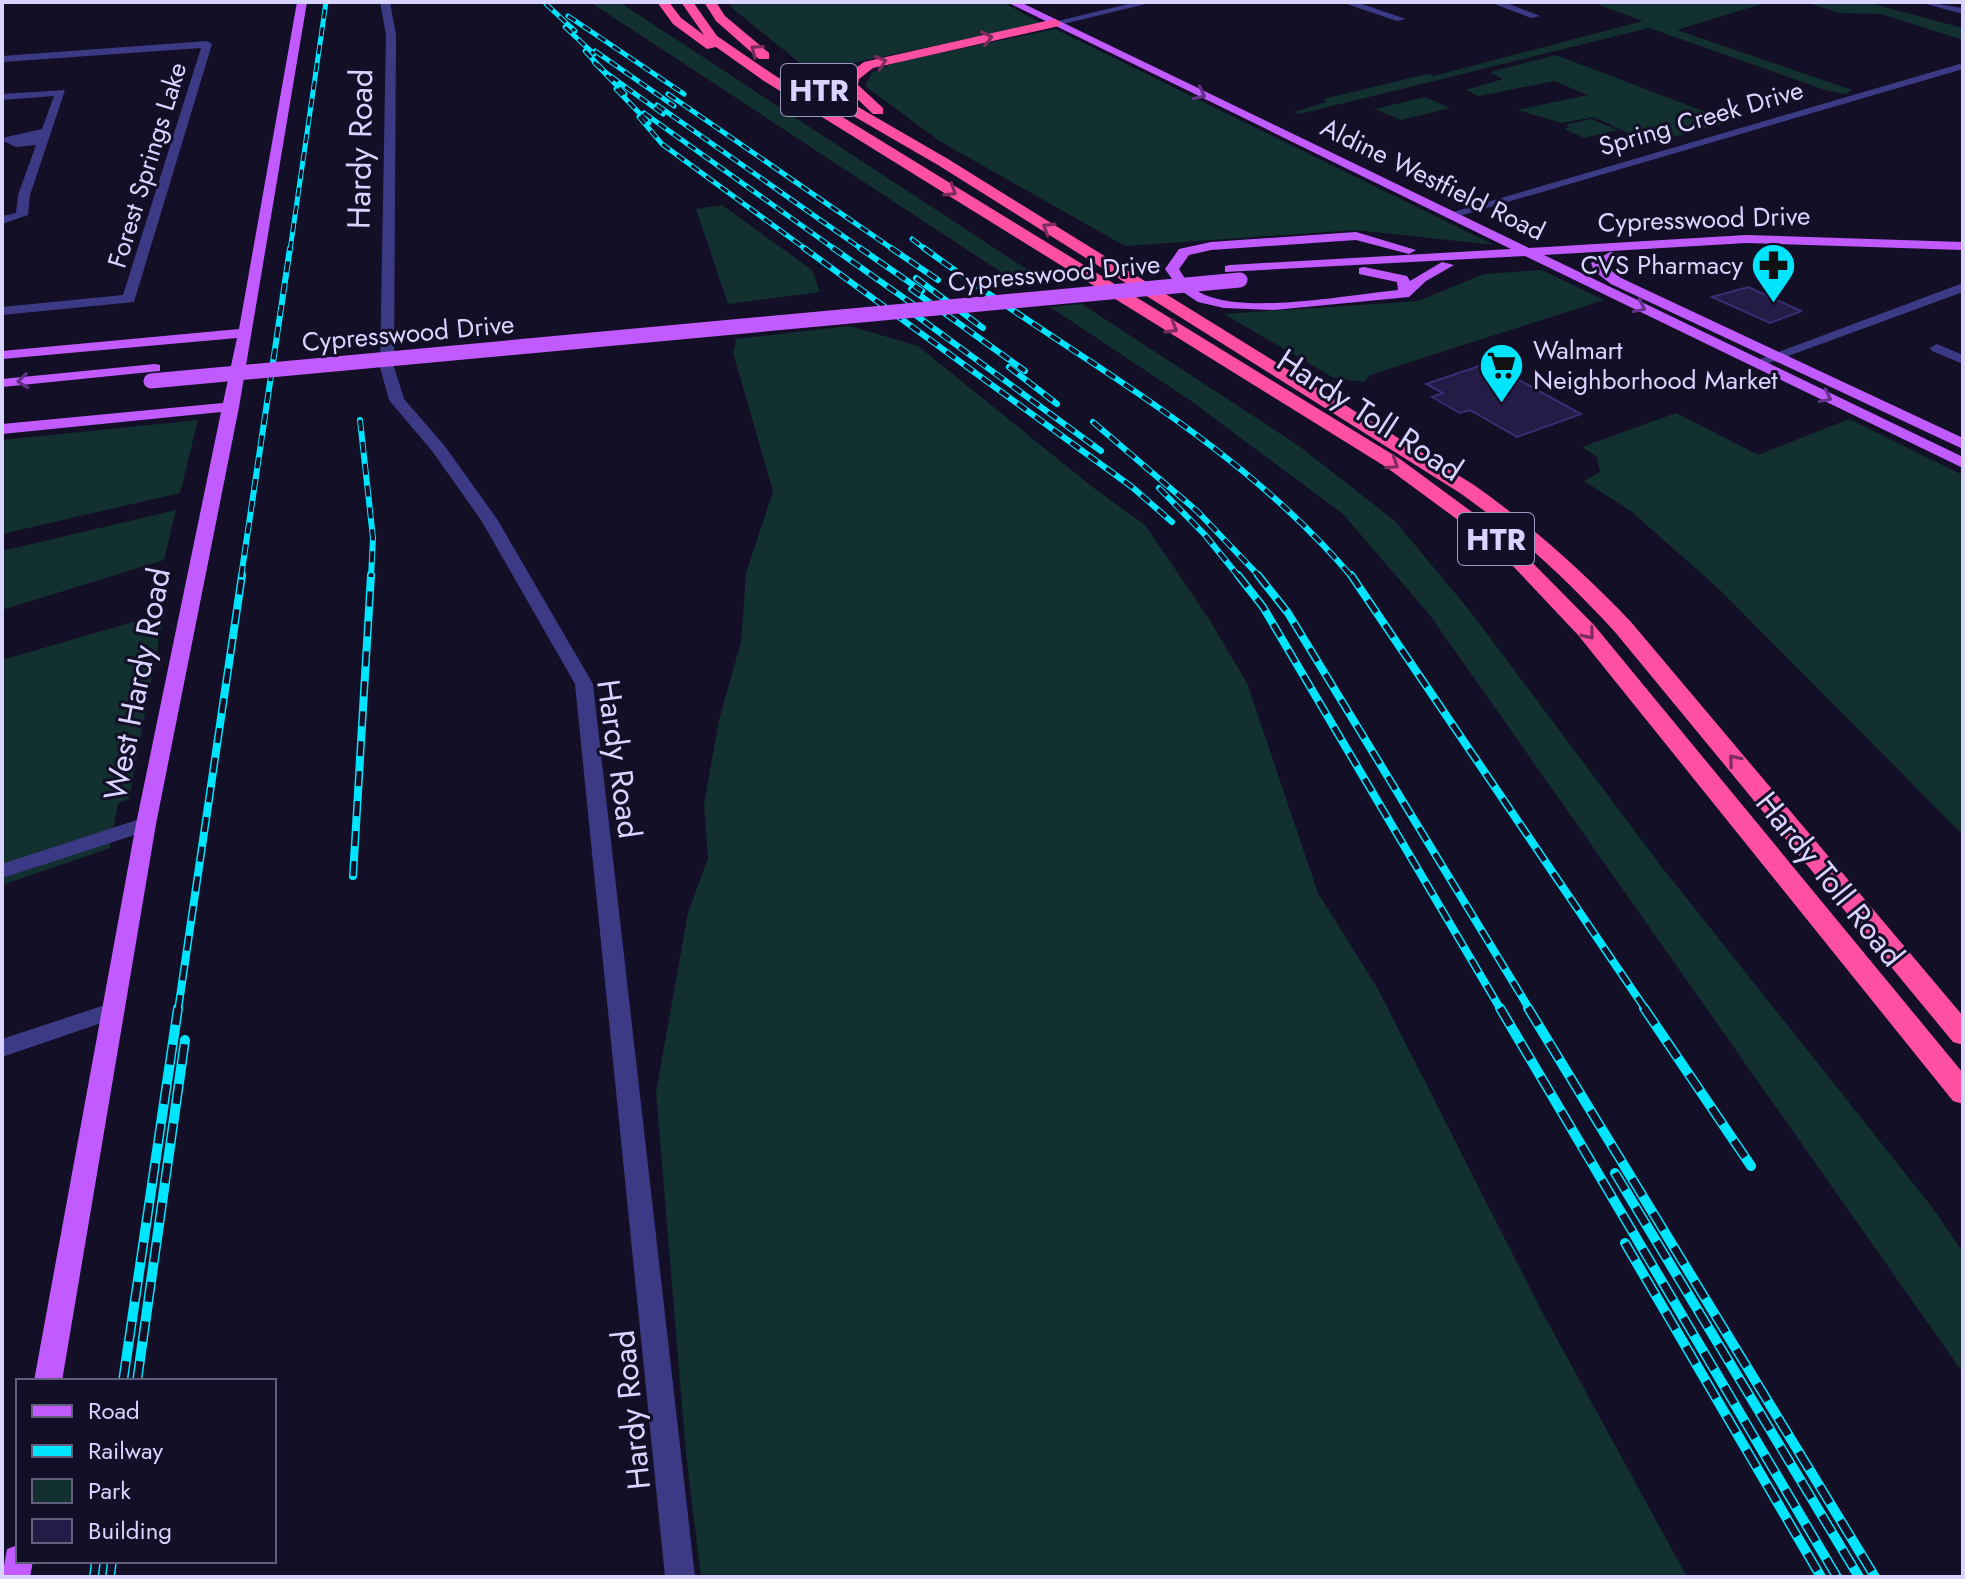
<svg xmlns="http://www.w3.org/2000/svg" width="1965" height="1579" font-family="Jost,sans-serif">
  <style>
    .green { fill: #12302f }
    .building { fill: #241b47; stroke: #3b2d73; stroke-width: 2 }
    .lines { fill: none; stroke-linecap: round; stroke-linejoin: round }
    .minor { fill: #3d3a85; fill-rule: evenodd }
    .major { fill: #c25bff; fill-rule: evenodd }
    .highway { fill: #ff4fa3; fill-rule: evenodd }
    .rail-far3-casing { stroke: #00e5ff; stroke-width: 5 }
    .rail-far2-casing { stroke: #00e5ff; stroke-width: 6 }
    .rail-far1-casing { stroke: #00e5ff; stroke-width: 8 }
    .rail-casing { stroke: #00e5ff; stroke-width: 10 }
    .rail-far3 { stroke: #130f26; stroke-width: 3; stroke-dasharray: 9; stroke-linecap: butt }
    .rail-far2 { stroke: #130f26; stroke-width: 4; stroke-dasharray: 11; stroke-linecap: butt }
    .rail-far1 { stroke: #130f26; stroke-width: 5; stroke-dasharray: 15; stroke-linecap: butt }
    .rail { stroke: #130f26; stroke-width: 7; stroke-dasharray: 20; stroke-linecap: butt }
    .major-bridge { stroke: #c25bff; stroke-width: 15 }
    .oneway { stroke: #7d2c5e }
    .oneway2 { stroke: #623188 }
    .labels { text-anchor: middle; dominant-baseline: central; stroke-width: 6; stroke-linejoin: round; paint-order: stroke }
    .far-street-label { font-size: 26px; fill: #d9d4ff; stroke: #130f26 }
    .far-poi-label { font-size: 26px; fill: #d9d4ff; stroke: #130f26; text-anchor: end }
    .shield { fill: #130f26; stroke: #9e99be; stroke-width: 2 }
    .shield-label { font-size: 30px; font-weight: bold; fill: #d9d4ff }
    .street-label { font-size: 32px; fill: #d9d4ff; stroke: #130f26 }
  </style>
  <rect width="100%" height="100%" fill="#130f26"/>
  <g class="green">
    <path d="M590,2H619L1034,274L1010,278Z"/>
    <path d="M730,2H1002L1041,23L839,66L832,89L732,8Z"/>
    <path d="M1591,2H1768L1677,30L1852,90L1846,94L1828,91L1649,28L1300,114L1294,112L1327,102L1323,99L1427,74L1433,76L1643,21Z"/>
    <path d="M1805,2H1866L1963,28V40L1881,14L1840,13Z"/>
    <path d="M1055,29L1494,245L1356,230L1125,246L941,142L865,86L872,73L893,63Z"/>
    <path d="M1556,55L1732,122L1649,143L1594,117L1562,123L1517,110L1588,95L1554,81L1479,96L1466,90L1503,79L1490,72Z"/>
    <path d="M1425,97L1450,108L1401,120L1375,109Z"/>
    <path d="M1591,119L1618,130L1584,138L1564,129L1570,127L1565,125Z"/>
    <path d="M722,205L812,270L820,292L728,304L696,209Z"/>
    <path d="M1542,270L1604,300L1370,375L1364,382L1334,378L1224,314L1418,301L1484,274Z"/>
    <path d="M1082,304L1299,446L1395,521L1470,611L1661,866L1932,1207L1963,1252V1373L1429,614L1343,514L1191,401L1050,307Z"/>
    <path d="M850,326L918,346L1095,489L1145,525L1209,619L1247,683L1318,893L1378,989L1539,1306L1687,1577H701L686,1454L656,1092L688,913L708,858L704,804L719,720L741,642L746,573L773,491L733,353L736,339Z"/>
    <path d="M1676,413L1758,455L1849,419L1963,475V835L1720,590L1632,512L1584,481L1600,472L1597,457L1582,447Z"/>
    <path d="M198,420L180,493L2,534V440Z"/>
    <path d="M176,510L164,560L2,610V551Z"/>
    <path d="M164,613L129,799L118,803L110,848L2,885V660Z"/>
  </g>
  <g class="building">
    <path d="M1748,287L1801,311H1802L1770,323L1712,297Z"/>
    <path d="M1488,363L1581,414L1517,437L1470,410L1460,413L1432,397L1443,393L1426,384Z"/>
  </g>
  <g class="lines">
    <g class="minor">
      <path d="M380,2H390L396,35L394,367L404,399L444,445L497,519L593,684L695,1577H665L575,684L481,520L432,451L389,400L380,367L386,35Z"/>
      <path d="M1136,2H1154L1055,26L1050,23Z"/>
      <path d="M1341,2H1356L1406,19L1397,21Z"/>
      <path d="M1489,2H1504L1540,16L1531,18Z"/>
      <path d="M1925,2L1963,8V14L1926,4Z"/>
      <path d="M207,41L212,44L134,302L2,315V307L123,295L201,48L2,62V56Z"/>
      <path d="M1963,63V69L1456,217L1446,214Z"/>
      <path d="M65,90L30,195L28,215L2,224V216L16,213L18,195L36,145L16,147L3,141L2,138L42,129L54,96L2,100V94Z"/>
      <path d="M1963,283V292L1761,366L1749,363Z"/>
      <path d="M1937,344L1963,355V364L1932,351L1930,348Z"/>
      <path d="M146,817L153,819L156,824L153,829L2,878V864Z"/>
      <path d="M114,1002L122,1004L125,1010L122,1016L2,1057V1039Z"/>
    </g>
    <g class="major">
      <path d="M297,2H307L239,407L156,824L62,1381H34L136,824L221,412L2,434V424L223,403L237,338L2,359V351L239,329Z"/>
      <path d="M1007,2H1020L1529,248L1746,235L1963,242V250L1746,243L1544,255L1963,457V468L1525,256L1225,272V266L1230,265L1511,249Z"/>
      <path d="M1356,232L1416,250L1409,254L1356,240L1211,250L1189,255L1179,269C1185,280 1194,290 1205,295C1250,314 1348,295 1398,290L1397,282L1359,274V268L1364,267L1407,276L1410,281L1442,262L1454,265L1426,281L1409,297L1274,310L1224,308L1198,302L1180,290L1165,269L1179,249L1211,242Z"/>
      <path d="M1610,252L1622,255L1605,266L1621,278L1963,438V449L1611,284L1594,271L1591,263Z"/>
      <path d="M155,364L160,365V371L2,387V379Z"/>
      <path d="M18,1545V1561H33L30,1577H2L7,1549Z"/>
    </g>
    <g class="highway">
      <path d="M657,2H669L681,18L704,35L681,2H693L717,36L774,75L1400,459L1510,540L1594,625L1963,1073V1104L1953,1101L1578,635L1496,548L1386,467L764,81L716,47L707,49L673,24Z"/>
      <path d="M704,2H716L725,16L769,53V59H759L716,21Z"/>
      <path d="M1055,19L1061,23L1059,26L873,68L859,79L858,85L883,108V114H873L844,86L848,74L864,62Z"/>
      <path d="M824,93H834L948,159L1474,485C1532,526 1582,571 1631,622L1963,1016V1045L1953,1042L1615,632C1567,580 1518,534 1460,493L938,165L824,99Z"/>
    </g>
    <defs>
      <g id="rail-far3">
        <path d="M546,4L575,31"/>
        <path d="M568,16L684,94"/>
        <path d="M565,27L594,54"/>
        <path d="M585,51L605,72L663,114"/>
        <path d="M595,51L674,106"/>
        <path d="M594,62L625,94"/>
        <path d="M616,89L649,123"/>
        <path d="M668,94L894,250"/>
        <path d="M657,105L863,250"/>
        <path d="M644,113L836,250"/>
        <path d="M639,117L662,144L807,250"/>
        <path d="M912,239L926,250"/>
        <path d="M290,250L326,2"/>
      </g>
      <g id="rail-far2">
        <path d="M804,248L1132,487L1172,522"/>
        <path d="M833,248L921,310"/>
        <path d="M860,248L922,291"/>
        <path d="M891,248L938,280"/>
        <path d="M924,248C1072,358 1230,434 1352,577"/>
        <path d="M916,278L983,328"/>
        <path d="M911,289L1025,371"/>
        <path d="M906,308L1101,451"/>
        <path d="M1009,367L1057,404"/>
        <path d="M360,420L373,538L371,577"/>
        <path d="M1093,422L1197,511L1260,577"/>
        <path d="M1159,488L1205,535L1239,577"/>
        <path d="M241,577L290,248"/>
      </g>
      <g id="rail-far1">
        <path d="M1238,575L1263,607L1501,1010"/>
        <path d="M1258,575L1288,613L1530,1010"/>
        <path d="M1351,575L1646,1010"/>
        <path d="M353,876L371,575"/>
        <path d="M178,1010L242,575"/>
      </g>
      <g id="rail">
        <path d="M1500,1008L1837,1577"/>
        <path d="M1528,1008L1875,1577"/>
        <path d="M1644,1008L1751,1166"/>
        <path d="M1615,1173L1859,1577"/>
        <path d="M1625,1243L1821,1577"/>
        <path d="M123,1381L178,1008"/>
        <path d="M137,1381L185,1040"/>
        <path d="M94,1577L96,1561"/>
        <path d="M110,1577L112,1561"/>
      </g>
    </defs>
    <use href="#rail-far3" class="rail-far3-casing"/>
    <use href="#rail-far2" class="rail-far2-casing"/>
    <use href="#rail-far1" class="rail-far1-casing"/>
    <use href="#rail" class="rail-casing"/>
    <use href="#rail-far3" class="rail-far3"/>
    <use href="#rail-far2" class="rail-far2"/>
    <use href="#rail-far1" class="rail-far1"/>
    <use href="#rail" class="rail"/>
    <path class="major-bridge" d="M151,381L1240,280"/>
  </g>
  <defs><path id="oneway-chevron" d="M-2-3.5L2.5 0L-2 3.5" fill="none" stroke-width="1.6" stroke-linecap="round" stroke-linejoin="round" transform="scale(2)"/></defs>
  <g class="oneway">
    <use href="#oneway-chevron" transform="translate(987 38) rotate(-12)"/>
    <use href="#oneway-chevron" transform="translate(756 50) rotate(-144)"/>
    <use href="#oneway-chevron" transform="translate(881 62) rotate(-18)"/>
    <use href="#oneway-chevron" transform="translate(951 191) rotate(32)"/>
    <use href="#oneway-chevron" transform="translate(1048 228) rotate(-148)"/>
    <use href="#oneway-chevron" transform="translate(1172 328) rotate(32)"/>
    <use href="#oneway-chevron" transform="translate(1393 464) rotate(33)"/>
    <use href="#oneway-chevron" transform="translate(1589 634) rotate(50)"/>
    <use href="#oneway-chevron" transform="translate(1734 760) rotate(-130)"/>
  </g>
  <g class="oneway2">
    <use href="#oneway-chevron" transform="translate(1200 94) rotate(26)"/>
    <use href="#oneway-chevron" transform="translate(1640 307) rotate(26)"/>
    <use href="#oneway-chevron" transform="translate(23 381) rotate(174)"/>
    <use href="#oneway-chevron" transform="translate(1826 397) rotate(26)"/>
  </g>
  <defs>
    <symbol id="pharmacy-pin" viewBox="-11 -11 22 30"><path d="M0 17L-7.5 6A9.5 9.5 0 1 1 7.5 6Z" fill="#00e5ff" stroke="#130f26"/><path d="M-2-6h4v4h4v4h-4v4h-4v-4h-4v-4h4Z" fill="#111"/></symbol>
    <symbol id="supermarket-pin" viewBox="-11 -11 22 30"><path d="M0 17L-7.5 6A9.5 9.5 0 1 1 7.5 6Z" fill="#00e5ff" stroke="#130f26"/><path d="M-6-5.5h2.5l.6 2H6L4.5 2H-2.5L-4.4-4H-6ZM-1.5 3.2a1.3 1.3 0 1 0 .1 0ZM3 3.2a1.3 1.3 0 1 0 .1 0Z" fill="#111"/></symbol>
  </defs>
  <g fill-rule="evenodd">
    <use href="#pharmacy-pin" x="1748" y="240" width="51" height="69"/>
    <use href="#supermarket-pin" x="1476" y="340" width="51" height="69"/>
  </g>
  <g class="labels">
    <g class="far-street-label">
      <text transform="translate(1701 118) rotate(-16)">Spring Creek Drive</text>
      <text transform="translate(147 165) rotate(-73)">Forest Springs Lake</text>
      <text transform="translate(1433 179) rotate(26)">Aldine Westfield Road</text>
      <text transform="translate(1704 219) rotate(-2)">Cypresswood Drive</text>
      <text transform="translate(1054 273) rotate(-5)">Cypresswood Drive</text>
      <text transform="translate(408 333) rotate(-5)">Cypresswood Drive</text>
    </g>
    <g class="far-poi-label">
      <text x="1743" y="265">CVS Pharmacy</text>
      <text x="1533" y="350" text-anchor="start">Walmart<tspan x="1533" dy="30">Neighborhood Market</tspan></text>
    </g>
    <g class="shield">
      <rect x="781" y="64" width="76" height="52" rx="6"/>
      <rect x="1458" y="513" width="76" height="52" rx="6"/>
    </g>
    <g class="shield-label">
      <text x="819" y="90">HTR</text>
      <text x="1496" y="539">HTR</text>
    </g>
    <g class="street-label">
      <text transform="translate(360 149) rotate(-89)">Hardy Road</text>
      <text transform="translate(1370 415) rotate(33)">Hardy Toll Road</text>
      <text transform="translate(137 684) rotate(-79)">West Hardy Road</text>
      <text transform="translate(619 759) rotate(82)">Hardy Road</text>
      <text transform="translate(1830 879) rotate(51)">Hardy Toll Road</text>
      <text transform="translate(631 1410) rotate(-96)">Hardy Road</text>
    </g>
  </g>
  <rect width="1965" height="1579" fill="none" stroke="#d9d4ff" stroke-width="8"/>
  <rect x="16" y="1379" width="260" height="184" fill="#130f26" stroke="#625e7d" stroke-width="2"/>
  <rect x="32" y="1405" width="40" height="12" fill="#c25bff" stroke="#625e7d" stroke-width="2"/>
  <text x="88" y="1419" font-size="24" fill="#d9d4ff">Road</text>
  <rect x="32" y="1445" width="40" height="12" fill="#00e5ff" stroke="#625e7d" stroke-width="2"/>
  <text x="88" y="1459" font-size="24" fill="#d9d4ff">Railway</text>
  <rect x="32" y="1479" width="40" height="24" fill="#12302f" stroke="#625e7d" stroke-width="2"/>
  <text x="88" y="1499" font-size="24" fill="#d9d4ff">Park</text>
  <rect x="32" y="1519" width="40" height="24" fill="#241b47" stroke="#625e7d" stroke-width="2"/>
  <text x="88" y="1539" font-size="24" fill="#d9d4ff">Building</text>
</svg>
